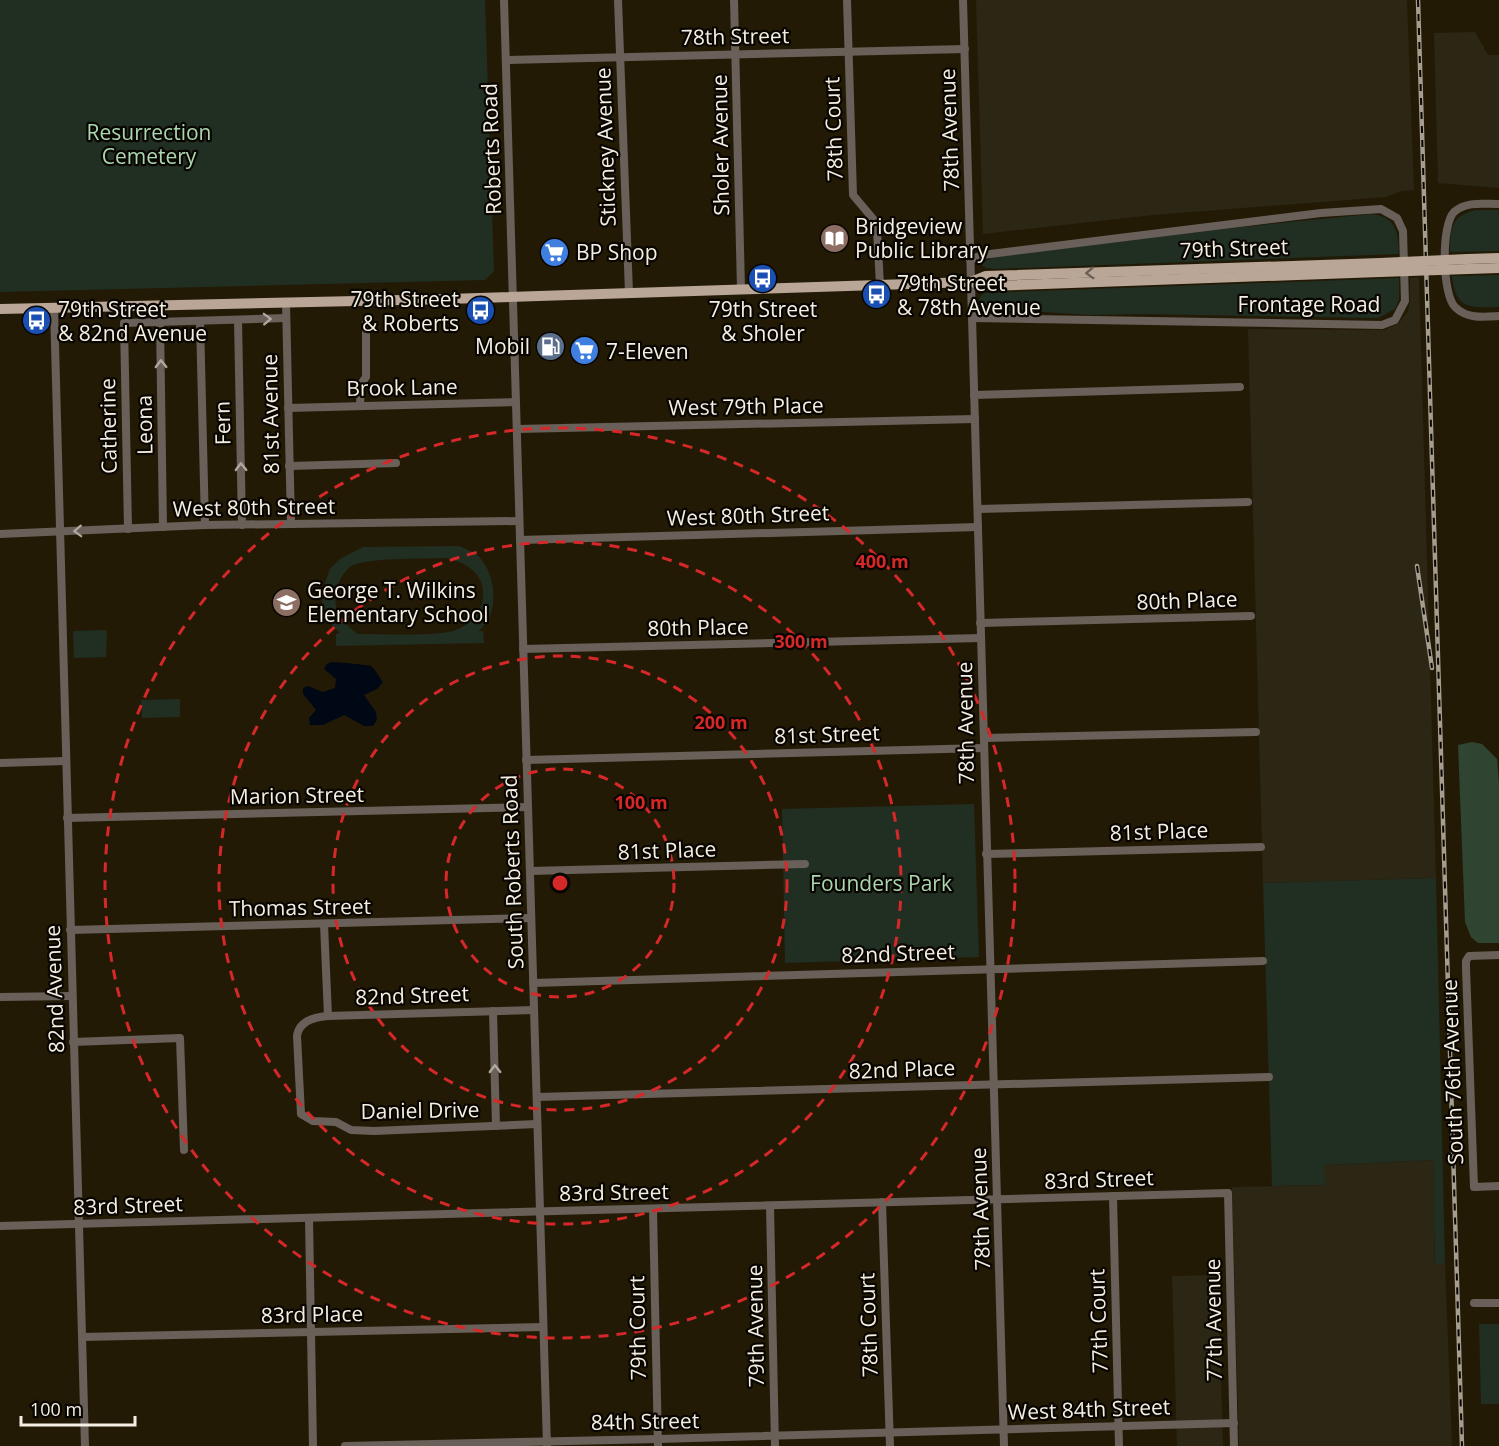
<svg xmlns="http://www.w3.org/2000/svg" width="1499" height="1446" font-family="'Open Sans',sans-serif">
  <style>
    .industrial { fill: #2c2615 }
    .green { fill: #212e22; fill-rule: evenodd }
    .forest { fill: #2f4532 }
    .water { fill: #000816 }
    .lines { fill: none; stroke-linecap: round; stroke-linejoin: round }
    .minor { stroke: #696059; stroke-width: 8 }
    .major { stroke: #b9a697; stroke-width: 10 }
    .rail-casing { stroke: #a59e8f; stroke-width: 4.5 }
    .rail { stroke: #090601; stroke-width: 2; stroke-dasharray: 7; stroke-linecap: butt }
    .major-bridge { stroke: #b9a697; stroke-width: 10 }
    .oneway { stroke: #6a5e54 }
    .oneway2 { stroke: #afa89e }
    .ring { fill: none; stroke: #d62828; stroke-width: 3; stroke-dasharray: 10 8 }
    .labels { text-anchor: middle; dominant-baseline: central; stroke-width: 4.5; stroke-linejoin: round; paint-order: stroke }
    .street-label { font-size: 21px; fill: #f5efe3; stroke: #090601 }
    .park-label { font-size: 21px; fill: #aad7af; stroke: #090601 }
    .poi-label { font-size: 21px; fill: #f5efe3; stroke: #090601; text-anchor: start }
    .centre { fill: #d62828; stroke: #090601; stroke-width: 3 }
    .ring-label { font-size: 18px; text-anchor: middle; font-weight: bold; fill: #d62828; stroke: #090601; stroke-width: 4.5; stroke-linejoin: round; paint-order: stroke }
  </style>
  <rect width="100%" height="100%" fill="#231a06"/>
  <g class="industrial">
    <path d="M976,0H1407L1414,190L1401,191L1386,197L1153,215L983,234Z"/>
    <path d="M1475,32L1488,55H1499V188L1438,183L1434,33Z"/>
    <path d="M1419,277L1436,878L1263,883L1248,329L1385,330L1399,323L1408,311L1410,300V278Z"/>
    <path d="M1433,1160L1435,1263H1445L1452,1446H1239L1232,1187L1324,1185V1165Z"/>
    <path d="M1218,1275L1223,1446H1177L1172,1276Z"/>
  </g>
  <g class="green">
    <path d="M0,0H485L494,271L485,280L0,292Z"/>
    <path d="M1476,210H1499V251L1450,252C1451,229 1450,216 1476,210Z"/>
    <path d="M1372,214C1397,218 1398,232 1399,254L994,269L986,268L982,265L984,262L993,257L1241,227Z"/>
    <path d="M1499,275V307C1470,308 1455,309 1452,276Z"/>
    <path d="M1399,278V300L1395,309L1378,318L1139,314L1088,315L1017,310L990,311L982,307L979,299L983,293Z"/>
    <path d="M459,546C464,548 471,551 476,554C493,568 499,601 488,620C486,624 482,627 479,631H483L484,643L336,646V634L340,633L329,622L322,608L323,589L330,569L340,559L363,547ZM447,558C462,562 478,569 482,585C488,608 469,629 448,632C422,636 385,634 358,634C344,624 332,610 336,592C338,583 342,573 350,567C363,557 427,559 447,558Z"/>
    <path d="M105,630L107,631L106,657L74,658L73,631Z"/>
    <path d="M180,699V717L142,718L141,700Z"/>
    <path d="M974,804L979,957L785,963L782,809Z"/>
    <path d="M1436,878L1445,1263H1435L1433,1160L1324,1165L1325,1185L1272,1186L1263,883Z"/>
    <path d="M1479,1324H1499V1404H1481Z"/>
  </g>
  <path class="forest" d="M1472,742L1482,744L1497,759L1499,784V943H1478L1471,937L1465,922L1458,745Z"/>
  <path class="water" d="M332,662C337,662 369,665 371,666C376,670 379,677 383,682L377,689L364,695L376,712L377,720L373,726H364L344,715L323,725H310L309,718L316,710L303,694V688L308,686L323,692L335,688L336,679L324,669L327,664Z"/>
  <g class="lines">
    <g class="minor">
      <path d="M504,0L547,1446"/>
      <path d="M618,0L629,293"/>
      <path d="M734,0L741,289"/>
      <path d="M847,0L853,195L874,220L877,230L880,285"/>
      <path d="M963,0L1004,1446"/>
      <path d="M506,60L965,49"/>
      <path d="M1499,204C1484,204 1466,201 1454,212C1441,225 1442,294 1455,307C1467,319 1483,317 1499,316"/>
      <path d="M970,260L982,255L1321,213L1381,209L1397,218L1403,231L1405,301L1395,320L1382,325L972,318"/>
      <path d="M286,303L291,524"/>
      <path d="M54,308L85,1446"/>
      <path d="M238,320L242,525"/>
      <path d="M200,321L205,525"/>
      <path d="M160,322L163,527"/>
      <path d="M974,395L1240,387"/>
      <path d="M360,406L361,384L366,377V323"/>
      <path d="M288,408L516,402"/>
      <path d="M517,429L975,419"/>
      <path d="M289,466L396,463"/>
      <path d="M978,509L1248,502"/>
      <path d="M128,529L124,323L286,318"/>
      <path d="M0,534L205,525L519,521"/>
      <path d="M520,540L978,527"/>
      <path d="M980,623L1251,616"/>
      <path d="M523,649L981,638"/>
      <path d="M984,738L1256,732"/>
      <path d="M526,760L984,748"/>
      <path d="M0,763L65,761"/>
      <path d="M67,818L528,807"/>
      <path d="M986,854L1261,847"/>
      <path d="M530,871L805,864"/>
      <path d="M324,924L328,1016"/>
      <path d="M70,930L531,918"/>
      <path d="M1499,955L1469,956L1466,961V968L1474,1187L1499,1186"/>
      <path d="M533,983L1263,961"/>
      <path d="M0,997L72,996"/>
      <path d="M534,1010L328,1016C314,1017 299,1021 297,1036L301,1114L313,1121L336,1122L351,1130L374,1131L537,1124"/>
      <path d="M493,1011L496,1126"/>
      <path d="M73,1042L180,1038L184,1150"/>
      <path d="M537,1097L1269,1077"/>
      <path d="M1113,1196L1119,1446"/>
      <path d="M882,1202L890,1446"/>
      <path d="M770,1206L775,1446"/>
      <path d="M653,1209L658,1446"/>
      <path d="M309,1218L313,1446"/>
      <path d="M0,1226L1228,1193L1234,1446"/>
      <path d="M1474,1303H1499"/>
      <path d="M82,1337L543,1327"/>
      <path d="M345,1446L658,1439L1234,1423"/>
    </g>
    <g class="major">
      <path d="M1468,259L1499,258"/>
      <path d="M1468,269L1499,268"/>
      <path d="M971,282L986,276L1380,263"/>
      <path d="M0,309L448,299L971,282L988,286L1380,272"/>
    </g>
    <defs>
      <g id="rail">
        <path d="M1418,0L1462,1446"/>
        <path d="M1417,566L1432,668"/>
      </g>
    </defs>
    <use href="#rail" class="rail-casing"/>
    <use href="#rail" class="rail"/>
    <g class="major-bridge">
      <path d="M1380,263L1468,259"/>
      <path d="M1380,272L1468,269"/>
    </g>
  </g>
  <defs><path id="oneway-chevron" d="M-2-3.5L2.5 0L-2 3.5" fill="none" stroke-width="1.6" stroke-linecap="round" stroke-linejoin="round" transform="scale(1.5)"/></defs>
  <use class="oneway" href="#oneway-chevron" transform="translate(1090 273) rotate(178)"/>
  <g class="oneway2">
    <use href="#oneway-chevron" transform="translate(267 319) rotate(-2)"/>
    <use href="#oneway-chevron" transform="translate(161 364) rotate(-91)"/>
    <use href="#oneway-chevron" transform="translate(241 467) rotate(-91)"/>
    <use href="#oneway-chevron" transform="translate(78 531) rotate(178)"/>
    <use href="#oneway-chevron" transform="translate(495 1069) rotate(-91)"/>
  </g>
  <g class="ring">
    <circle cx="560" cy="883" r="114"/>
    <circle cx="560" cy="883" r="227"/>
    <circle cx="560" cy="883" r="341"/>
    <circle cx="560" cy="883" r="455"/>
  </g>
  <defs>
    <symbol id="library-disc" viewBox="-11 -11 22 22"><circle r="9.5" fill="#8d6e63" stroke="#090601"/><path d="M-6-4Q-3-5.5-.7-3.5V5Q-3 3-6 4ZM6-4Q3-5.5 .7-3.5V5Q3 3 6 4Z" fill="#fff"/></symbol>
    <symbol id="supermarket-disc" viewBox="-11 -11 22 22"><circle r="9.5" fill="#3f7fe0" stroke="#090601"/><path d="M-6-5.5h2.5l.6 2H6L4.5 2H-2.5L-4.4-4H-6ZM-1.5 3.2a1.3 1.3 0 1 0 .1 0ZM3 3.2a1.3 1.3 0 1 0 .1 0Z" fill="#fff"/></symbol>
    <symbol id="bus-disc" viewBox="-11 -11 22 22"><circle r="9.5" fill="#1a4fb4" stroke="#090601"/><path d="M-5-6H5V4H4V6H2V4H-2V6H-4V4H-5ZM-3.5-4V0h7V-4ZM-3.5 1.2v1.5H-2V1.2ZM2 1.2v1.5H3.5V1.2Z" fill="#fff"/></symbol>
    <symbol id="fuel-disc" viewBox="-11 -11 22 22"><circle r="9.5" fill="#5c6f8a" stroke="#090601"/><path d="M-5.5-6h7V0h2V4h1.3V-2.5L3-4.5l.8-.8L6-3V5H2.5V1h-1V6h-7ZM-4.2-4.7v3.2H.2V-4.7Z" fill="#fff"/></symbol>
    <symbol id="school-disc" viewBox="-11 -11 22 22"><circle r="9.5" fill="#8d6e63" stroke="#090601"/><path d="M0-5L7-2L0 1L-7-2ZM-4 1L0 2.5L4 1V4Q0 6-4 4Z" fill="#fff"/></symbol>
  </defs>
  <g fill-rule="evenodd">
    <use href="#library-disc" x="818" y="222" width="33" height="33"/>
    <use href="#supermarket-disc" x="538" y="236" width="33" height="33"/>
    <use href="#bus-disc" x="746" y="262" width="33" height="33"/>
    <use href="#bus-disc" x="860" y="278" width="33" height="33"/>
    <use href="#bus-disc" x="464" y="294" width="33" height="33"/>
    <use href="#bus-disc" x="20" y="304" width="33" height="33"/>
    <use href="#fuel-disc" x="534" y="330" width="33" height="33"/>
    <use href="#supermarket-disc" x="568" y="334" width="33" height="33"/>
    <use href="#school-disc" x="270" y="586" width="33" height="33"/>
  </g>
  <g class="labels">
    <g class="street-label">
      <text transform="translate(735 36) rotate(-1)">78th Street</text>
      <text transform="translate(833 129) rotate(-92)">78th Court</text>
      <text transform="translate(949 130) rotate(-92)">78th Avenue</text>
      <text transform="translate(720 145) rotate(-91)">Sholer Avenue</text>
      <text transform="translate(605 147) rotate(-92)">Stickney Avenue</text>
      <text transform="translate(491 149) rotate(-92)">Roberts Road</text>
      <text transform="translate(1234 248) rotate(-2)">79th Street</text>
      <text x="1309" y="304">Frontage Road</text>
      <text transform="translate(402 387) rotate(-1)">Brook Lane</text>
      <text transform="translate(746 406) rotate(-1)">West 79th Place</text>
      <text transform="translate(270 414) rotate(-91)">81st Avenue</text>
      <text transform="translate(222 423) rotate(-91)">Fern</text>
      <text transform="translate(144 425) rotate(-91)">Leona</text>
      <text transform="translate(108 426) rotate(-91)">Catherine</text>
      <text transform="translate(254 507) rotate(-1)">West 80th Street</text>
      <text transform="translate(748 515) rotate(-2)">West 80th Street</text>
      <text transform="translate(1187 600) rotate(-2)">80th Place</text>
      <text transform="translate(698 627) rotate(-1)">80th Place</text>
      <text transform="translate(965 723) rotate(-91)">78th Avenue</text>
      <text transform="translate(827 734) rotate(-2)">81st Street</text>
      <text transform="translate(297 795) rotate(-1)">Marion Street</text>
      <text transform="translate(1159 831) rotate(-2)">81st Place</text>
      <text transform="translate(667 850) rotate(-2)">81st Place</text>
      <text transform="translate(512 872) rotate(-92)">South Roberts Road</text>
      <text transform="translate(300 907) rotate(-1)">Thomas Street</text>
      <text transform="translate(898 953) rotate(-2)">82nd Street</text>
      <text transform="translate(54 989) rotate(-92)">82nd Avenue</text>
      <text transform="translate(412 995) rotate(-2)">82nd Street</text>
      <text transform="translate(902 1069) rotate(-2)">82nd Place</text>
      <text transform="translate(1452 1072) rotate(-92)">South 76th Avenue</text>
      <text transform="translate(420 1110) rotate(-1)">Daniel Drive</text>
      <text transform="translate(1099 1179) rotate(-2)">83rd Street</text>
      <text transform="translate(614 1192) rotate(-1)">83rd Street</text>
      <text transform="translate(128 1205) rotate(-2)">83rd Street</text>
      <text transform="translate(980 1209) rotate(-92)">78th Avenue</text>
      <text transform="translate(312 1314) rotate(-1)">83rd Place</text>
      <text transform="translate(1213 1320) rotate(-91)">77th Avenue</text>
      <text transform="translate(1098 1321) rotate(-92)">77th Court</text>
      <text transform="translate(868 1325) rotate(-92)">78th Court</text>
      <text transform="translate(755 1326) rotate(-91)">79th Avenue</text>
      <text transform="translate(637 1328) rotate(-91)">79th Court</text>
      <text transform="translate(1089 1409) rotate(-2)">West 84th Street</text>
      <text transform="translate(645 1421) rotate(-1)">84th Street</text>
    </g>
    <g class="park-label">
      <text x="149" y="132">Resurrection<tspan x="149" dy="24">Cemetery</tspan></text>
      <text x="881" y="883">Founders Park</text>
    </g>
    <g class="poi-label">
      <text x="855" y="226">Bridgeview<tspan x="855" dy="24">Public Library</tspan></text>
      <text x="576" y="252">BP Shop</text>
      <text x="897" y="283">79th Street<tspan x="897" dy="24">&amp; 78th Avenue</tspan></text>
      <text x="459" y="299" text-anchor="end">79th Street<tspan x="459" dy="24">&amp; Roberts</tspan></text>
      <text x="58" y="309">79th Street<tspan x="58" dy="24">&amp; 82nd Avenue</tspan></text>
      <text x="763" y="309" text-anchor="middle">79th Street<tspan x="763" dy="24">&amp; Sholer</tspan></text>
      <text x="530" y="346" text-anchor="end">Mobil</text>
      <text x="606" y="351">7-Eleven</text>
      <text x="307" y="590">George T. Wilkins<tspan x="307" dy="24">Elementary School</tspan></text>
    </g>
  </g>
  <circle cx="560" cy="883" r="9" class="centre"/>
  <g class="ring-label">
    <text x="882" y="568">400 m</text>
    <text x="801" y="648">300 m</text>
    <text x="721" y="729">200 m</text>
    <text x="641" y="809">100 m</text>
  </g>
  <path d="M21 1416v9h114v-9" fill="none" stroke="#f5efe3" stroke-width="3"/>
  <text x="30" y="1416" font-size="18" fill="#f5efe3" stroke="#090601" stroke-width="4.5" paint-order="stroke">100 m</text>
</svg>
